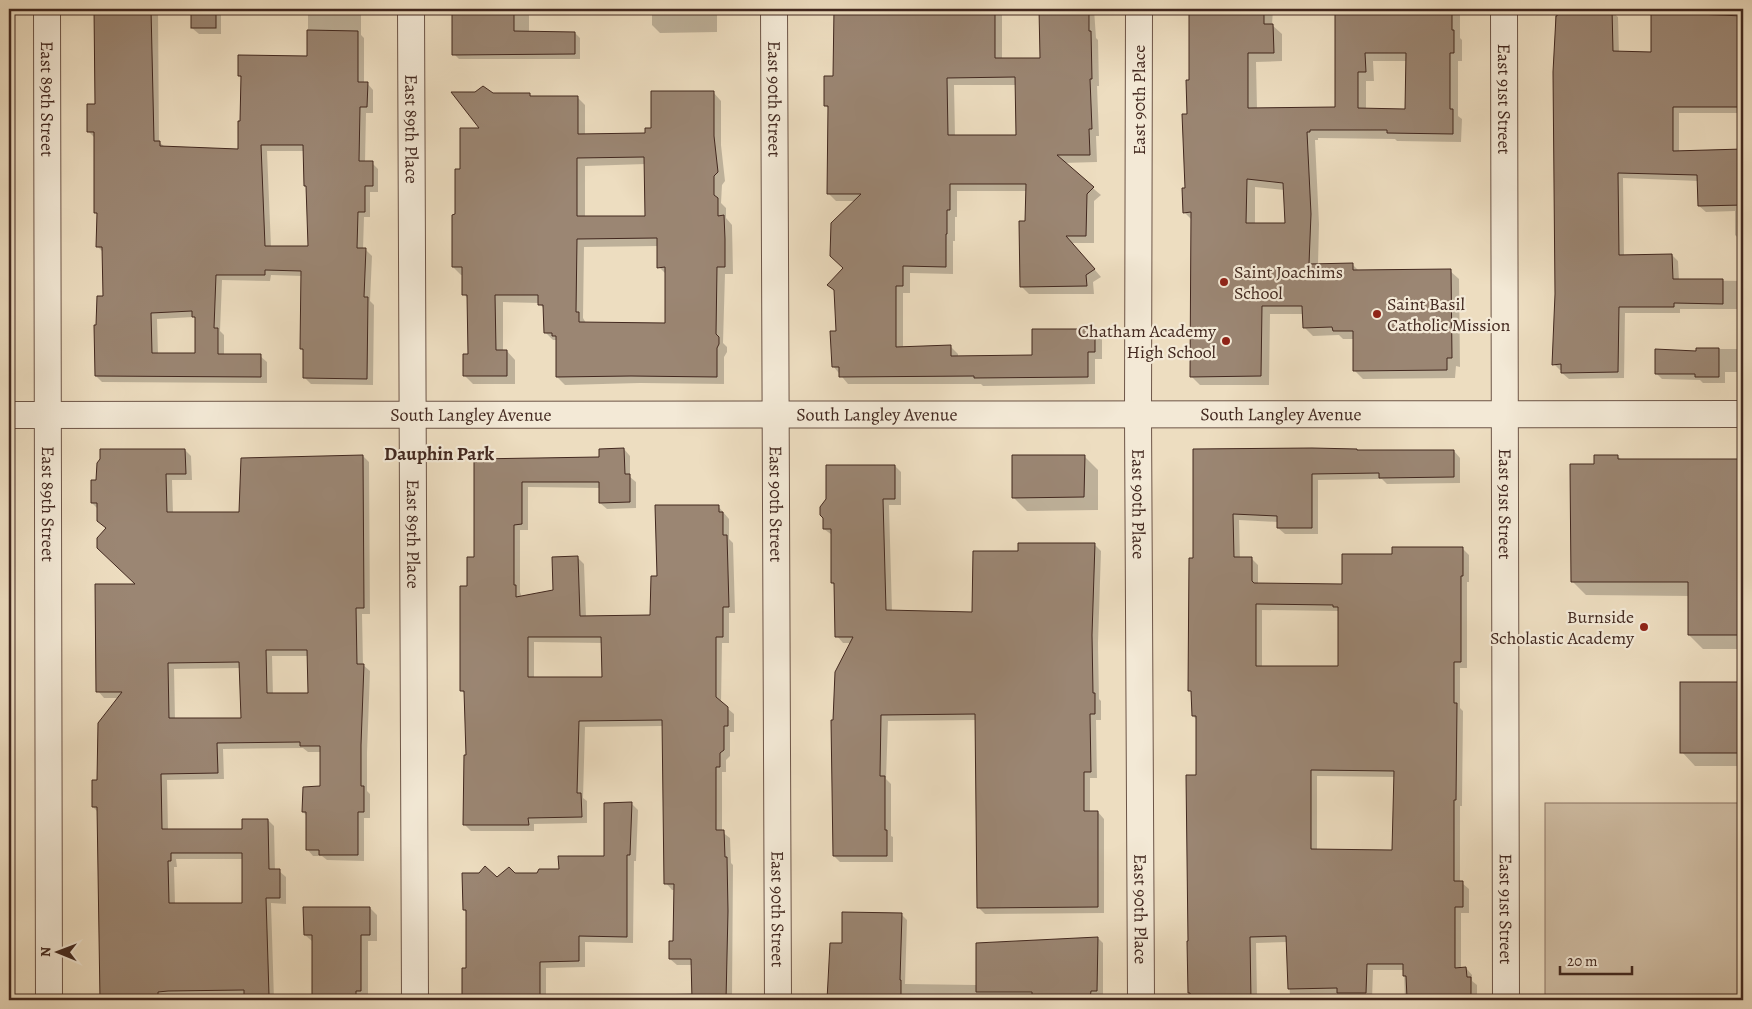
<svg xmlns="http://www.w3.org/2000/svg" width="1752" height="1009" font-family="Alegreya,serif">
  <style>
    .green { fill: #d0bea5; stroke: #897362 }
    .shadow { fill: #0003; fill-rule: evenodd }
    .building { fill: #9b8673; stroke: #42281f; fill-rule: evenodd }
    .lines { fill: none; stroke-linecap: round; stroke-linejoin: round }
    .street-casing { stroke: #6d5547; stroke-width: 28 }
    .street { stroke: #f3e9d6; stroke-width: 26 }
    .poi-dot { fill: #8f2418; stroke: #f3e9d6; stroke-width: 2 }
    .labels { text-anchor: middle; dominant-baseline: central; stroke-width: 4.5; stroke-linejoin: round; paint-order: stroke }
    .street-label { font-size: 18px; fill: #42281f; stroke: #f3e9d6 }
    .poi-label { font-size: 18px; fill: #42281f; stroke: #f3e9d6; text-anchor: start }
    .neighbourhood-label { font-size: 19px; font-weight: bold; fill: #42281f; stroke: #f3e9d6 }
  </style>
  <rect width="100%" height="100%" fill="#edddc0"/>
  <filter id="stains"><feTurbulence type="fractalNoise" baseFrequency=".004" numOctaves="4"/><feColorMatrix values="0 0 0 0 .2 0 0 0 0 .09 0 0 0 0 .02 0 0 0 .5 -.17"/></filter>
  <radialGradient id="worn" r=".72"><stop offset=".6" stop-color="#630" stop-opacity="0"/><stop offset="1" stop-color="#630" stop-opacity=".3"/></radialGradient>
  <rect class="green" x="1545" y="803" width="198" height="197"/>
  <g class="shadow">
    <path d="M96,9H158L159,142L165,147L240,150L242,78L239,76L308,57V9H361V35L364,38V83H367L373,90V113H366L365,163H372L378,169V192H370V217H364L363,250H366L372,256L370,301L374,305L373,385L311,384L305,378V352L301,349L302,276L271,275L270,281L222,280L220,331L224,335V355L260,356L267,362V383L102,382L96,376L97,326L105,298L104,253L97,246L98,215L95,212V138L89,132L96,105ZM267,151H304L305,185L307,188L310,248L271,247ZM194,317L196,319V354H158L157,319Z"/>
    <path d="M192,9H221V34H199L192,28Z"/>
    <path d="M454,9H529V32L575,33L580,38V59H459L454,54Z"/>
    <path d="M652,9H725V10H717V32L660,33L652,25Z"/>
    <path d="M835,9H1002V59H1041L1040,9H1094L1096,38L1098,40L1099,86H1097L1099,136H1096L1097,162L1063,163L1101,195L1094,201V243H1072L1101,277L1093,282L1094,294H1029L1022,287L1027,191H957V217H955V241H953V274L910,273V293H903V348L950,346L958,354V357L1033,356L1094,330L1102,338V359H1095V384L983,386L981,384H848L833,366L837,332L835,291L829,285L844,269L856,201H836L829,194L830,110L825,105L835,77ZM954,85H1016L1017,136H955Z"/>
    <path d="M1188,9H1273L1272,25L1282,34V61L1256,62L1257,109L1337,108L1336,9H1458L1460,14V38L1462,40V61H1458V116L1462,119L1461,142L1397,141L1395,139L1318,138V140H1315L1319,224L1318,265L1352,264L1359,271H1450L1459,279L1460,367L1456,366L1455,378L1363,379L1354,370V339H1343L1339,335L1313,336L1304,327L1303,314H1270L1269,385H1200L1191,376L1192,220L1184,212L1187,189L1188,116L1191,82L1190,11ZM1373,61H1407L1406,110H1366V81H1374ZM1255,187L1284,190L1287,225L1255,224Z"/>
    <path d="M1555,9L1611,11L1618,17L1619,53H1652L1739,18L1738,9H1743V242L1735,235V211L1706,212L1699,206V181L1623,178L1624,256L1672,255L1678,261L1679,280L1743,281V335V309H1680V313H1625L1624,378L1569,379L1562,373V370H1560L1554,364L1556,294V32L1555,30ZM1679,113H1737V150L1679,152Z"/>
    <path d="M9,13L11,16V47H9Z"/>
    <path d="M713,92L721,101V145L725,181L722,185L721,203L726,208V218L732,225L733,274H725L723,343L727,347V352L724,357V384L640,383L565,385L557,377V340H553L545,332V310L539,303L503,302V351H507L515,360V384H473L465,376L469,355L468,299L464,294V275H461L453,267L462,170L482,129L492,94H529L532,97H577L585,105V135L646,134ZM646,164V217L585,218V166ZM658,246L659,267L666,274L667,324L586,323L583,318L584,247Z"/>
    <path d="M1697,349H1743V372H1725V383H1703L1700,380L1662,379L1656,373L1697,352Z"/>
    <path d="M624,449L630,456V477L636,482V508L607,509L600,503V488L528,487V530H520V592L522,598L554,591L578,558L584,564L586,617L651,616L658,577L718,506L729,519V539L733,543L735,613H729V643H722L721,703L734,714V732H730V756L726,760V772H722V832L730,838L731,863L733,865L732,1000H675V994L693,993L692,965H677L670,959L674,942L675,890H672L666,883L663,726L585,727L583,798L587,801V823L534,824V831H471L465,825L467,756L466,695L461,690L468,587L475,558V460L600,458ZM534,642L602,643L603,678H534Z"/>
    <path d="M185,450L191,456L192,480H172L173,513L241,514L363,456L369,462L370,614H362L363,665L370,671L367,753V791L370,794V818H364V861L327,860L322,856H313L307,849V816L303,812L321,788V752H308L303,748L223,749L224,779L167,780L168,830H243L268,820L274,826L275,871H279L286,877V904L271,903L274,1000H195V998H164V1000H101L98,812L93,807L119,698H104L98,691L138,585L107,529L98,509L92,503L98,481ZM272,656H308L309,695H273ZM241,668L242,719H175L174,669ZM176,859H243L244,904H175L174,867H177Z"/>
    <path d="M1194,451H1454L1460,458V483L1387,484L1382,479L1318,480V534H1285L1278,528V522L1239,520L1240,559H1252L1258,565V584L1343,585L1393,556L1462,548L1469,555V582H1467V668H1460V708L1463,711L1462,806H1460V883H1462L1469,889V913H1461V969L1466,968L1472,975V981L1477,985V1000H1405L1404,970H1373L1372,1000H1191V995L1189,993L1197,776V720L1193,716V693L1190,690L1195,559ZM1262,610L1339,611L1340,667H1262ZM1317,776L1395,777L1393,851H1317ZM1287,942L1290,996H1257L1256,943Z"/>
    <path d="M1084,456L1098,470V510L1027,511L1013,497Z"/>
    <path d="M1617,456L1622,460H1743V772L1737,766H1695L1682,752L1742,684L1741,649H1703L1689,635V596L1586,595L1572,581L1595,466Z"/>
    <path d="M895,466L901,472V505H889L892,612L974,613L1019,552L1094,544L1101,551L1098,643L1099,699L1101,701V720H1096L1097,778H1090V812H1098L1104,819V913L985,914L978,907L976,720L888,721L886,779L891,784V836L893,837V862H840L834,856V721L851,643H843L837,636L835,586L832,583V535L824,529Z"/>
    <path d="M9,472L13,477L9,480Z"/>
    <path d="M9,788L12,792L9,917Z"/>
    <path d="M631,803L638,810L636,861H634L633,943L585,942V967L546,968V999L579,998L582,1000H462L463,970H467V913L464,910L497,879L515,874H538L560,870L605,857Z"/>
    <path d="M370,908L377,915V941H368V998H365V1000H295V997H313V942L305,935Z"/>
    <path d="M901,914L907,920L905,984L977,985L1098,938L1103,943V1000H829V982L843,944Z"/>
    <path d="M9,975L11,978L12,999L9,1000Z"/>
  </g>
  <g class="building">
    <path d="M94,9H151L154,141H160V146L238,149V121H240L241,76H238V55L307,56V30L358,31V82H368L367,107H360L359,161H373V186H365V212H358L357,248H366L364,297H368L367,379L303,378V349H300L301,271L265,270V275H216L214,328H218V354H261V377L95,376L94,325H96L97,296H103L102,247H96L97,213H94V132H87V104H95ZM261,145H303L304,186H306L308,246H265ZM192,311V317H195V353H152L151,313Z"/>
    <rect x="191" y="9" width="25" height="19"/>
    <path d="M452,9H514V31L575,32V54L452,55Z"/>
    <path d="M834,9H995V58H1040L1039,9H1089V31H1091L1092,79H1090L1092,129H1089L1090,155H1057L1094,187L1087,194L1086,236H1066L1095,269L1086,275L1087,286L1020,287L1019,221H1025L1026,184H950V210H947V234H946V267L903,266V286H896V347L951,345V356L1032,355V329H1095V352H1088V377L974,378V376L839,377V367H832L830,331H836L834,290L827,285L843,268L830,256L831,223L861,194H827L828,106H824V76H833ZM1015,77L1016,135H948L947,78Z"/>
    <path d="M1189,9H1264V24H1273L1274,53H1248V108L1335,107V9H1452V30H1454V53H1450V109H1453V134L1387,133V130H1310V132H1307L1311,214L1309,264L1353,263V270L1451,269L1452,358H1447V370L1353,371V331H1333L1332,327L1303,328L1302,306H1262L1261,376L1190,377L1191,212L1183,213L1182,188H1185L1182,114H1187L1186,80H1189ZM1365,53H1406L1405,109L1358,108V72H1366ZM1247,179L1283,183L1285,223H1246Z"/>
    <path d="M1558,9H1612L1613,51L1651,52V9H1674V13L1743,16V107H1673V151L1743,149V205L1698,206L1697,175L1618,173L1619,255L1672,254L1673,279H1723V304L1674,303V307H1619L1618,372L1561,373V364L1552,365L1555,294L1553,72L1556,16H1557Z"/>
    <path d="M483,86L493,93H530V96H578V134L645,133V128H651V91H714V136L718,172L714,176V195L718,198V216L724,215L725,239V267H717L716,334L719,337V344L717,348V377L631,376L556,377V336H552V333H544L543,305H538V295H495L496,350H507V376H463V354H468L467,295H462V267H452V215L455,214V169H460V128H479L451,92H475ZM644,157L645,216H577V158ZM657,238V268L665,267V323L579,322V312H576L577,239Z"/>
    <path d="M1696,348H1719V377H1695V374H1655V349L1696,351Z"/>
    <path d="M624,448L625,474H630V502L599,503V482H522V524L514,525V585H516V597L553,590L552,557L578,556L580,616L650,615L651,576H657L655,505H719V512H723V535H727L729,607H723V637H716V697L728,707V726H724V750L720,753V767H716V830H724L725,857H727L728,911L726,1000H692L691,959H669V941H673L674,884H664L662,720L579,721L577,793H581L582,817L528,818L529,825H463L464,755H466L464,691H460V586H467V557H474V459L599,457V449ZM528,637H601L602,677H528Z"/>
    <path d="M1312,448L1357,449V450H1454V477L1379,478V473L1312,474V528H1277V516L1233,514L1234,557H1252V581L1254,583L1342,584V554H1392V547H1463V576H1461V662H1454V703H1457L1456,800H1454V881H1463V907H1455V968L1466,967L1467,977H1471V996L1407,998L1406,976H1403V964H1367L1366,993H1337V988L1288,989L1286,936L1250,937L1251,1000H1190V993H1188L1187,941H1188L1186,775H1196V716H1192L1191,691H1188L1189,558H1193V449ZM1256,604L1333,605V607H1338V666H1256ZM1311,770L1394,771L1392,850L1311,849Z"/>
    <path d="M100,449H185L186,474H166L167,512H239L241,458L363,455L364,608H356L357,664H364L361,745V786H364V812H358V855H319V850H306V812H302L303,787L320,786V746H300V742L217,743L218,773L161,774L162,829H242V819H268L269,869H280V898H266L269,995H244V990L168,991L158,992V1000H100L97,807H92V780H97L98,723L122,692H96L95,584H135L97,548V538L106,528L97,521V503H91V480H96L97,463L100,459ZM266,650H307L308,693H267ZM239,662L241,718H169L168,663ZM171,853H242V903H169L168,861H171Z"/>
    <path d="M1012,455H1085L1084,497L1012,498Z"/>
    <path d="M1594,455H1618V459H1743V635H1688V582H1571L1570,464H1594Z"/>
    <path d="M826,465H895V499H883L886,610L972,612L973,551H1018V543H1095L1092,635L1093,693H1095V714H1090L1091,772H1084V811H1098V907L977,908L975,714L881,715L880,776H885V830H887V856H833L831,720H833L835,672L853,637H835L834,583H831V529H823V518L820,515V507L826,499Z"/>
    <rect x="1680" y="682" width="63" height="71"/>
    <path d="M632,802L630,855H627V937L579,936V961L540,962V1000H462V968H466V910H463L462,873H479L485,866L497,877L509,867L515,873H537L539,869H559L558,856H604V803Z"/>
    <path d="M303,907H370V935H361V991H356V1000H312V935H304Z"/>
    <path d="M842,912L902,913L900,980H901V1000H827L830,943H842Z"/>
    <path d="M1098,937L1097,991H1091L1090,999L1032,1000V992H976V943Z"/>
  </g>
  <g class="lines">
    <defs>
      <g id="street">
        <path id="s1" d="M47,9L49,1000"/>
        <path id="s2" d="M411,9L415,1000"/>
        <path id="s3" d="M774,9L778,1000"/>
        <path id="s4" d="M1139,9L1138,415L1141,1000"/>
        <path id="s5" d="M1504,9L1506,1000"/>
        <path id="s6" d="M9,415L1743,414"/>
      </g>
    </defs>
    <use href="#street" class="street-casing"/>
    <use href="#street" class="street"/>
  </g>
  <g class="poi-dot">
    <circle cx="1224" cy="282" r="5"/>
    <circle cx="1377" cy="314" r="5"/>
    <circle cx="1226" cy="341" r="5"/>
    <circle cx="1644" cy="627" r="5"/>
  </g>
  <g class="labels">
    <g class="street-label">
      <text stroke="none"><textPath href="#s1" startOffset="90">East 89th Street</textPath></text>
      <text stroke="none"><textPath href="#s3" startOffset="90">East 90th Street</textPath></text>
      <text transform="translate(1139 100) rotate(-90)">East 90th Place</text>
      <text stroke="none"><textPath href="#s5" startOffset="90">East 91st Street</textPath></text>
      <text stroke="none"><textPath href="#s2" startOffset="120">East 89th Place</textPath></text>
      <text stroke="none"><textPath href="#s6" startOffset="1272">South Langley Avenue</textPath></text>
      <text stroke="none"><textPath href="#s6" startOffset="462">South Langley Avenue</textPath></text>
      <text stroke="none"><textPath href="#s6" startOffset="868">South Langley Avenue</textPath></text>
      <text stroke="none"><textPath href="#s1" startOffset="495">East 89th Street</textPath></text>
      <text stroke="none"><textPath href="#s3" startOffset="495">East 90th Street</textPath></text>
      <text stroke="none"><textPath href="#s5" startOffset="495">East 91st Street</textPath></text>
      <text stroke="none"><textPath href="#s4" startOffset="495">East 90th Place</textPath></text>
      <text stroke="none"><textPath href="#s2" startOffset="525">East 89th Place</textPath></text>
      <text stroke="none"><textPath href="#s3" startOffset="900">East 90th Street</textPath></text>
      <text stroke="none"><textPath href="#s4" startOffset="900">East 90th Place</textPath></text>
      <text stroke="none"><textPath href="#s5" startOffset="900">East 91st Street</textPath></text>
    </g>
    <g class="poi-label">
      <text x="1234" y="272">Saint Joachims<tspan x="1234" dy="21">School</tspan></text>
      <text x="1387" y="304">Saint Basil<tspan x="1387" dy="21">Catholic Mission</tspan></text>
      <text x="1216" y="331" text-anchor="end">Chatham Academy<tspan x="1216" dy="21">High School</tspan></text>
      <text x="1634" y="617" text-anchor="end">Burnside<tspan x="1634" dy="21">Scholastic Academy</tspan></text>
    </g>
    <g class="neighbourhood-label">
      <text x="439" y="454">Dauphin Park</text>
    </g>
  </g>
  <rect width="1752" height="1009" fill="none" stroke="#edddc0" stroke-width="30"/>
  <rect x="10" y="10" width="1732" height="989" fill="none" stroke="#42281f" stroke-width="2.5"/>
  <rect x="15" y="15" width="1722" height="979" fill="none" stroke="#42281f"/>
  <g transform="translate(58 952) rotate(271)" stroke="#f3e9d6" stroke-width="4" paint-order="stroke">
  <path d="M0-4L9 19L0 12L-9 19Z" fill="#42281f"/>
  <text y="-8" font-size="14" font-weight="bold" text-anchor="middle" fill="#42281f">N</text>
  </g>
  <path d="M1560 966v8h72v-8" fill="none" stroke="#42281f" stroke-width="2.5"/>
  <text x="1567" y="966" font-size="15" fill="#42281f" stroke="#f3e9d6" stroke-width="4" paint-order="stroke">20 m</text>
  <rect width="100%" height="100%" filter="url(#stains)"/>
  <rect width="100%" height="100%" fill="url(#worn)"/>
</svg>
